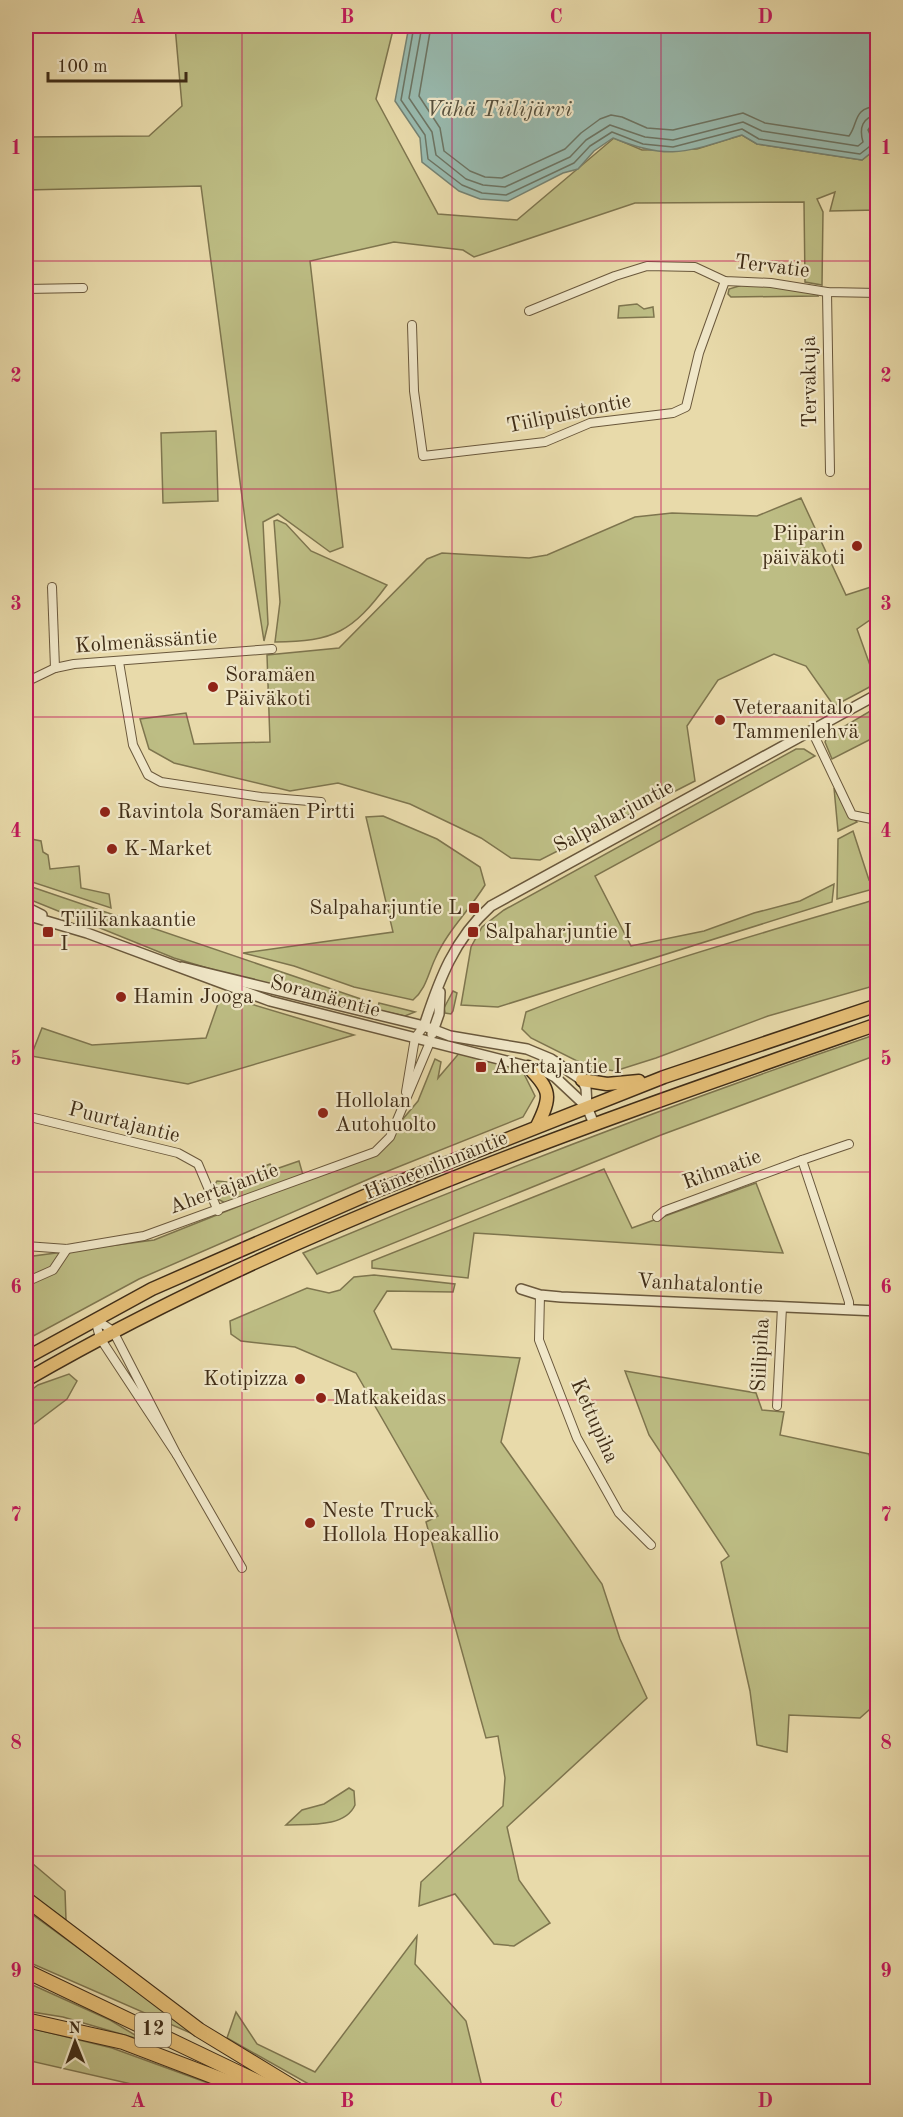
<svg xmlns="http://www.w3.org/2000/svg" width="903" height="2117" font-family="'Old Standard TT',serif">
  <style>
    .green { fill: #bdbd84; stroke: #7e754e; stroke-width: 1.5 }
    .water { fill: #98baaf; stroke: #758272; stroke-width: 1.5 }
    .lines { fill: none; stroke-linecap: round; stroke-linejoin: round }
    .shore { stroke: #6c7463; stroke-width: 1.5 }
    .minor-casing { stroke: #6a583c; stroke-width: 10 }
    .tertiary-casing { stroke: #6a583c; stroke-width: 12 }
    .primary-casing { stroke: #402d17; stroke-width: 15 }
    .trunk-casing { stroke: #402d17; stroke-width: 16 }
    .minor { stroke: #f0e7c8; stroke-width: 8 }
    .tertiary { stroke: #f0e7c8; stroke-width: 9 }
    .primary { stroke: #e4bd75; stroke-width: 12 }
    .trunk { stroke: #e4bd75; stroke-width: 14 }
    .grid { fill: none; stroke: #c2185b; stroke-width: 1.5; stroke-opacity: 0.55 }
    .poi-dot { fill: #8f2418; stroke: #f0e7c8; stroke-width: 2 }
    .labels { text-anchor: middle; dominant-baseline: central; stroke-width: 4.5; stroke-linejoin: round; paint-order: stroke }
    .shield { fill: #f0e7c8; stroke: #75654c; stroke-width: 1.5 }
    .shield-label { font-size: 20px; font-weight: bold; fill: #402d17 }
    .street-label { font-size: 21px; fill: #402d17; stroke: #f0e7c8 }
    .poi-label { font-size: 21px; fill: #402d17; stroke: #f0e7c8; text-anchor: start }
    .water-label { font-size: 22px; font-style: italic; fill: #56503d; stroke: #f0e7c8 }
    .neatline { fill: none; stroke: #c2185b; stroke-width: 2 }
    .grid-label { font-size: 20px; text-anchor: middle; font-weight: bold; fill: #c2185b }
  </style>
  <rect width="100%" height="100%" fill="#e8daaa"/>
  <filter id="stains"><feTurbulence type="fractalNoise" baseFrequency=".00333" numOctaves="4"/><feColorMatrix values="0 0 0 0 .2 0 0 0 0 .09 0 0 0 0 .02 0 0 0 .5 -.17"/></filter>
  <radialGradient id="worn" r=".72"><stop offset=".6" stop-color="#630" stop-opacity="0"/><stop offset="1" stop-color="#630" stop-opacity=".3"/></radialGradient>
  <g class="green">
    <path d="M175,26H394L376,99L438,214L517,220L614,138L642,150L697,149L742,135L757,144L862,160L877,148V210L830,211L835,192L817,199L823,212L822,285L805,282L804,202L635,203L474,257L463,250L394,242L310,261L343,547L330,552L278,514L263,522L268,624L264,641L246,527L201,186L26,190V137L149,136L182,106Z"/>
    <path d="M749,283L817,294L818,296L731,297L728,294L729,289Z"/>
    <path d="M637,304L644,309L653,307L654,317L618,318L619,306Z"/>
    <path d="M216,431L218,501L163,503L161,433Z"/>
    <path d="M801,498L846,595L877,585V615L857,629L871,668L877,665V683L834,706L806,666L774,654L718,680L687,726L695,781L540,860L511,858L481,838L410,804L338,783L290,791L174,763L149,749L140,719L186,713L194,744L270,742L267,655L339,648L427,559L442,553L529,558L547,555L635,517L672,513L757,516Z"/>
    <path d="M277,520L286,524L311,551L387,585C353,631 334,642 275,642L280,602L274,521Z"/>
    <path d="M877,707V736L832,759L825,742L828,736Z"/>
    <path d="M796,749H804L815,756L595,876L631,946L704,931L754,913L800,901L834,884L832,902L498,1007L461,1005L471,947L482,927L504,910Z"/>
    <path d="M834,788L847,812L857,822L838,831Z"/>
    <path d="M383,816L437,839L480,867L485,885C469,911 447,931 435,959C428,974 426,989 413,1000L354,987L294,966L243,953L393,932L366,817Z"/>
    <path d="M853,831L869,880L877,878V888L837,899L838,839Z"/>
    <path d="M26,838L41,841L43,852L48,855L50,869L79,866L81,888L109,894L111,908L26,880Z"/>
    <path d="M26,885L361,999L360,1005L264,985L174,958L26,898Z"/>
    <path d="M877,899V985L768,1016L656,1058L615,1071L589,1067L531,1038L522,1029L526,1012C640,967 760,934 877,899Z"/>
    <path d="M453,991L457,993L453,1011L451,1014L445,1013L444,1008Z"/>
    <path d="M221,995L354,1035L188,1084L31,1056L42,1028L92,1045L206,1038Z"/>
    <path d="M379,1003L415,1012L405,1016L377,1010Z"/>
    <path d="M877,1034V1055L661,1135L317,1274L303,1253C492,1173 683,1100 877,1034Z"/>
    <path d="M461,1051L519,1064L535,1096L523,1117L378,1175L139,1279L26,1340V1257L154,1240L375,1152L418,1101L435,1059L441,1062L438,1078Z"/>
    <path d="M299,1161L303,1175L225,1203L216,1198L211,1190L217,1181L238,1183L266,1174L263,1167L270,1164L273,1170Z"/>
    <path d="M604,1169L632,1228L756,1183L783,1253L474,1233L468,1278L372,1268V1261Z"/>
    <path d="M374,1275L455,1284L453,1292L387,1291L374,1311L392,1349L520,1358L501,1442L602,1584L620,1639L647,1698L507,1827L519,1880L550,1923L514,1946L494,1944L455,1894L419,1906L421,1882L503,1806L505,1778L498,1736L486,1738L426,1522L438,1516L356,1373L295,1347L241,1341L231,1334L230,1321L307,1288L329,1293L340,1290L354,1277Z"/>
    <path d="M625,1371L756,1393L762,1410L784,1412L780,1435L869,1454L878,1488V1702L860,1718L789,1715L787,1752L757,1745L750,1691L721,1562L729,1556L649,1435Z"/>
    <path d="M69,1374L77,1381L67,1399L26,1430V1394L38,1385Z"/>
    <path d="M349,1788L354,1791L355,1805C345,1828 308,1824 286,1825L302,1810L324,1804Z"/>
    <path d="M26,1858L65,1891L66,1920L26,1891Z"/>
    <path d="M26,1910L202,2038L26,1961Z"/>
    <path d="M417,1936L415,1964L466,2021L483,2091H321L227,2038L236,2012L257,2044L315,2072Z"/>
    <path d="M26,1982L110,2020L145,2041L63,2017L26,2011Z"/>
    <path d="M26,2027L112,2048L230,2091H162L26,2060Z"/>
  </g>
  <path class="water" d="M409,26H877L878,127L874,131L877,148L862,160L757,144L742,135C686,152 669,161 613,138L594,151L578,169L563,173L508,201L480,199L459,191L422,162L420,138L395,101Z"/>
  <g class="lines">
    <g class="shore">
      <path d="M414,26L401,100L425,135L428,159L462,185L482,193L506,195L574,163L590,146L612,132L643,144L673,147L742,129L759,139L860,154L874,143L868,130L872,124L878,123"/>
      <path d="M422,26L409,98L432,132L436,155L466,179L483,185L505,187L570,157L586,140L610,125L645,137L673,140L743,122L762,131L858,146L863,142C859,128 862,117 878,115"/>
      <path d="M431,26L419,96L440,128L444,151L470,171L485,177L502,178L565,149L581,133L600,119L611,115L622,117L647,128L673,130L743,113L765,123L849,136C859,123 852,108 878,106"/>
    </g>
    <defs>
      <g id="minor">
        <path d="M26,289L83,288"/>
        <path d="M827,292L830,472"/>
        <path d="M529,311L615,276L647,266L695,267L725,281L771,283L827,292L878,293"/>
        <path d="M412,325L414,391L423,456L545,442L590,423L673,413L686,407L699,353L725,281"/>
        <path d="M52,587L55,668"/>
        <path d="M119,662L133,745L148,775L161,782L261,797L321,802"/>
        <path d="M26,682L55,668L74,664L272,649"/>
        <path d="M812,731L852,815L872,819L878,816"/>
        <path d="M406,1092L415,1038L424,1026"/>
        <path d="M26,1116L178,1153L198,1164L218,1211"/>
        <path d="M657,1217L664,1211L802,1160"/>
        <path d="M26,1246L67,1249L144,1236L375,1152L390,1137L430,1042"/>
        <path d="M26,1282L53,1270L67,1249"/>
        <path d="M540,1295L539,1340L577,1438L619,1513L651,1545"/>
        <path d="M849,1310V1302L840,1274L802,1160L849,1144"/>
        <path d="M95,1319L113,1331L177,1455L100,1338Z"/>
        <path d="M777,1406L782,1307"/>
        <path d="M177,1455L242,1568"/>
      </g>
      <g id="tertiary">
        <path d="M26,907L42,915"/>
        <path d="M26,915L87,933L270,1001L542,1070L555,1077L587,1107"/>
        <path d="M182,967L424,1026L450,1036L527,1049L551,1059L582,1080L586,1088L587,1107L594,1124"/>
        <path d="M424,1026C439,980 454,939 491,906L878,694"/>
        <path d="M432,1034L439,1014L440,992"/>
        <path d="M521,1289L540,1295L561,1297L878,1311"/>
      </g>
      <g id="primary">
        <path d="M528,1067C551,1090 552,1096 537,1126"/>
        <path d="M582,1080L607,1084L639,1081"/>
        <path d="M26,1358L152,1289L376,1191L664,1077L878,1005"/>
        <path d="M26,1380C292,1226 588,1125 878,1024"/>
      </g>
      <g id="trunk">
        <path d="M26,1899L199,2030L301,2092"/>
        <path d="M26,1971L279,2092"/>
        <path d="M26,2020L123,2042L254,2092"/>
      </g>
    </defs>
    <use href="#minor" class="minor-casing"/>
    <use href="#tertiary" class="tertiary-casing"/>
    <use href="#primary" class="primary-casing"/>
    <use href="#trunk" class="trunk-casing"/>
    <use href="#minor" class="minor"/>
    <use href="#tertiary" class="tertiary"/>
    <use href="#primary" class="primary"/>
    <use href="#trunk" class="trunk"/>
  </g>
  <path class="grid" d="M242,26V2092M452,26V2092M661,26V2092M26,261H878M26,489H878M26,717H878M26,945H878M26,1172H878M26,1400H878M26,1628H878M26,1856H878"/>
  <g class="poi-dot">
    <circle cx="857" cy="546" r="6"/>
    <circle cx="213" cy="687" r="6"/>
    <circle cx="720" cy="720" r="6"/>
    <circle cx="105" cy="812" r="6"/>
    <circle cx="112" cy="849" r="6"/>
    <rect x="468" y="902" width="12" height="12" rx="3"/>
    <rect x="42" y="926" width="12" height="12" rx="3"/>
    <rect x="467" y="926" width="12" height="12" rx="3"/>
    <circle cx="121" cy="997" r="6"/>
    <rect x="475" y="1061" width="12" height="12" rx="3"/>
    <circle cx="323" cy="1113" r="6"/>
    <circle cx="300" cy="1379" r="6"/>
    <circle cx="321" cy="1398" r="6"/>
    <circle cx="310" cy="1523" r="6"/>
  </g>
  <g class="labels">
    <rect class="shield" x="135" y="2013" width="36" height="34" rx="4.5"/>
    <g class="shield-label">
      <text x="153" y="2030">12</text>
    </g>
    <g class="street-label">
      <text transform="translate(772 267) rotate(7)">Tervatie</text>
      <text transform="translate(810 382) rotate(-91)">Tervakuja</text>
      <text transform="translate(569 414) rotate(-12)">Tiilipuistontie</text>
      <text transform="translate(146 642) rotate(-4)">Kolmenässäntie</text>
      <text transform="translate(614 817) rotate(-28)">Salpaharjuntie</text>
      <text transform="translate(325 997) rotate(15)">Soramäentie</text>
      <text transform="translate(124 1123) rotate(14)">Puurtajantie</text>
      <text transform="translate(436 1166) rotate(-22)">Hämeenlinnantie</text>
      <text transform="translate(722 1170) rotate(-20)">Rihmatie</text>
      <text transform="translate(224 1189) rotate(-20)">Ahertajantie</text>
      <text transform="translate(700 1285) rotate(3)">Vanhatalontie</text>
      <text transform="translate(761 1355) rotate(-87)">Siilipiha</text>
      <text transform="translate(594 1421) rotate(66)">Kettupiha</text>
    </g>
    <g class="poi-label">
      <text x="845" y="534" text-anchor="end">Piiparin<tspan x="845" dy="24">päiväkoti</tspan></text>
      <text x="225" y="675">Soramäen<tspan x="225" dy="24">Päiväkoti</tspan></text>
      <text x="732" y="708">Veteraanitalo<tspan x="732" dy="24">Tammenlehvä</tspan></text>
      <text x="117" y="812">Ravintola Soramäen Pirtti</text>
      <text x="124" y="849">K-Market</text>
      <text x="462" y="908" text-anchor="end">Salpaharjuntie L</text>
      <text x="60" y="920">Tiilikankaantie<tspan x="60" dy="24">I</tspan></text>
      <text x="485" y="932">Salpaharjuntie I</text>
      <text x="133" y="997">Hamin Jooga</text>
      <text x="493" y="1067">Ahertajantie I</text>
      <text x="335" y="1101">Hollolan<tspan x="335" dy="24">Autohuolto</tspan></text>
      <text x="288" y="1379" text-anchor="end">Kotipizza</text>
      <text x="333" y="1398">Matkakeidas</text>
      <text x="322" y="1511">Neste Truck<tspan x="322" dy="24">Hollola Hopeakallio</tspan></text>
    </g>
    <g class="water-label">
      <text x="499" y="110">Vähä Tiilijärvi</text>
    </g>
  </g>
  <rect width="903" height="2117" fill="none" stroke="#e8daaa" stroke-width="66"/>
  <g transform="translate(75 2042) rotate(359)" stroke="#f0e7c8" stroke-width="4.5" paint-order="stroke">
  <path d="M0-4.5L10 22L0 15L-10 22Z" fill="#402d17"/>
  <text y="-9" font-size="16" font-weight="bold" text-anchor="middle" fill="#402d17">N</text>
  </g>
  <path d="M48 72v9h138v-9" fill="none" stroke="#402d17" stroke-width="3"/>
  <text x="57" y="72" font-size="18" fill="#402d17" stroke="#f0e7c8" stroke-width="4.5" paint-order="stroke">100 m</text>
  <rect x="33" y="33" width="837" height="2051" class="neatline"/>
  <g class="grid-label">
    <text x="138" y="23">A</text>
    <text x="347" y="23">B</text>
    <text x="556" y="23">C</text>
    <text x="765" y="23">D</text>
    <text x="16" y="154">1</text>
    <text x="886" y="154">1</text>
    <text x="16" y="382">2</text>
    <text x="886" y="382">2</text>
    <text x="16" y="610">3</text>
    <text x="886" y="610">3</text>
    <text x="16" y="837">4</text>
    <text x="886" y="837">4</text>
    <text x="16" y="1065">5</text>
    <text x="886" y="1065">5</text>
    <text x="16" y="1293">6</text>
    <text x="886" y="1293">6</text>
    <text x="16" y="1521">7</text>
    <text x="886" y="1521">7</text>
    <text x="16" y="1749">8</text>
    <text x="886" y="1749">8</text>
    <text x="16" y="1977">9</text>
    <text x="886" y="1977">9</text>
    <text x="138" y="2107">A</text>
    <text x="347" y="2107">B</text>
    <text x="556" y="2107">C</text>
    <text x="765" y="2107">D</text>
  </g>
  <rect width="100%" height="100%" filter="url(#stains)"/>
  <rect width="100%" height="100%" fill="url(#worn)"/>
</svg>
